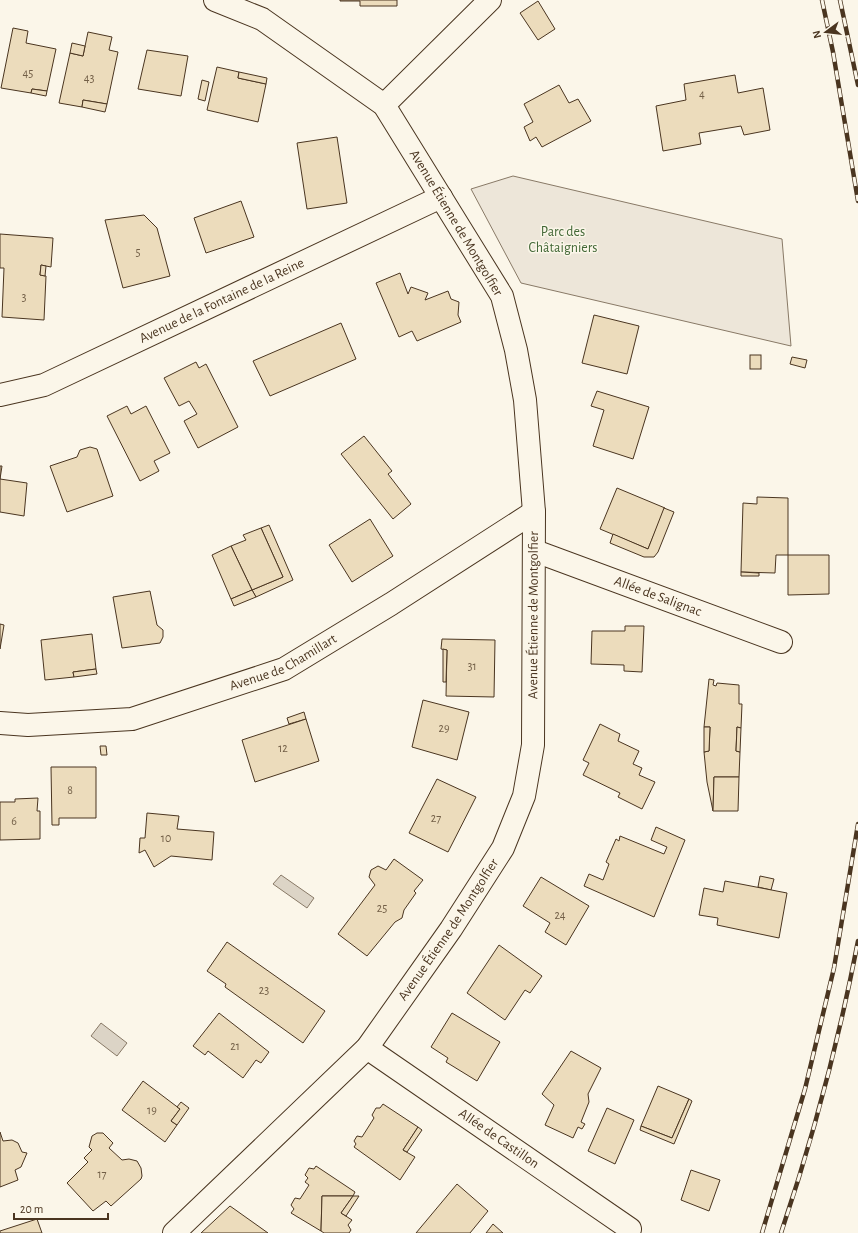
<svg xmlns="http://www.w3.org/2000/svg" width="858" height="1233" font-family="'Alegreya Sans',sans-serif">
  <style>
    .green { fill: #ede6d9; stroke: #887966 }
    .water { fill: #dcd4c6; stroke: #887966 }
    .building { fill: #ecdcbc; stroke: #4a3520 }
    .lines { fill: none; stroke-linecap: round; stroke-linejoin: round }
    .street-casing { stroke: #4a3520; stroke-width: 24 }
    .street { stroke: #fbf6e9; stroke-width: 22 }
    .rail-casing { stroke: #4a3520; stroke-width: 4.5 }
    .rail { stroke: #fbf6e9; stroke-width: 3; stroke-dasharray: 9; stroke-linecap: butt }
    .labels { text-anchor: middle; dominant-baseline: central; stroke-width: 3; stroke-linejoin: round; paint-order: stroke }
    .number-label { font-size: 12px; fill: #725f47 }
    .street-label { font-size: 14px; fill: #4a3520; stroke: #fbf6e9 }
    .park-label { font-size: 14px; fill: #436837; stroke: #fbf6e9 }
  </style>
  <rect width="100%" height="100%" fill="#fbf6e9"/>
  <path class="green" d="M513,176L782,239L791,346L521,283L471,189Z"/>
  <g class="water">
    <path d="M281,875L314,898L307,908L273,884Z"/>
    <path d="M101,1023L127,1043L117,1056L91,1036Z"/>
  </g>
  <g class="building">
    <path d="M340,0H397V6H360V1H340Z"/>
    <path d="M538,1L555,29L538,40L520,13Z"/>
    <path d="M13,28L28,31L26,43L56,49L47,91L32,89L31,93L1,88Z"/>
    <path d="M88,32L112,37L109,50L118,52L107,104L83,100L82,107L59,103L70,53L83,56Z"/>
    <path d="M72,43L85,46L83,56L70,53Z"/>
    <path d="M147,50L188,56L181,96L138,89Z"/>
    <path d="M217,67L239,72L238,78L266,84L258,122L207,110Z"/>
    <path d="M239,72L267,78L266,84L238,78Z"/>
    <path d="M735,75L738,93L763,88L770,130L744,135L741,126L699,133L701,144L663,151L656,106L686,100L684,84Z"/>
    <path d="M202,80L209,82L205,101L198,99Z"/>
    <path d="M559,85L569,103L578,99L591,121L542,147L536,137L530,141L524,127L533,122L524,104Z"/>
    <path d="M32,89L47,91L46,96L31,93Z"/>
    <path d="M83,100L107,104L105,112L82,107Z"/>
    <path d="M337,137L347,203L307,209L297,143Z"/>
    <path d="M241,201L254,237L206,253L194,218Z"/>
    <path d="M144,215L157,228L170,276L123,288L105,220Z"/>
    <path d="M0,234L53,238L51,267L41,265L40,275L46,276L44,320L2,317L4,268H0Z"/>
    <path d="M41,265L46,266L45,276L40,275Z"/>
    <path d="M400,273L408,294L411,287L428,293L425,300L448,291L451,299L459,302L458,315L461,322L417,341L412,331L399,337L376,283Z"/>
    <path d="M594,315L639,326L627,374L582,363Z"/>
    <path d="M341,323L356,359L270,396L253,361Z"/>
    <rect x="750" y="355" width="11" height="14"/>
    <path d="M792,357L807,360L805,368L790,364Z"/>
    <path d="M196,362L199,368L206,364L238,427L198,448L184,421L197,414L189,401L179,406L164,378Z"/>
    <path d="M597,391L649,407L633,459L593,446L604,410L591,406Z"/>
    <path d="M127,406L131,414L146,406L170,453L154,461L159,471L140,481L107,416Z"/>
    <path d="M364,436L392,471L388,474L411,504L393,519L341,454Z"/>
    <path d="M90,447L97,449L113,496L67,512L50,466L77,457L80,450Z"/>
    <path d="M0,466H2L0,479L27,483L24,516L0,512Z"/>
    <path d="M617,488L665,508L648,549L600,529Z"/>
    <path d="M757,497L788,498V555H776L775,573L741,572L743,503L757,504Z"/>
    <path d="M664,508L674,512L658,552L654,557H644L610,543L613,534L648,549Z"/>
    <path d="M370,519L393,556L352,582L329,545Z"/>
    <path d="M269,525L293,580L256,597L252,590L283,577L261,528Z"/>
    <path d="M261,528L283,577L252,590L231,546L246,540L243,535Z"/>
    <path d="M231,546L252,590L231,599L212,555Z"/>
    <path d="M788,555H829V594L788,595Z"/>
    <path d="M741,572L759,573V576H741Z"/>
    <path d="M252,590L256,597L234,606L231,599Z"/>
    <path d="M150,591L157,625L163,630V637L160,643L122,648L113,597Z"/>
    <path d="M0,624L4,625L0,649Z"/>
    <path d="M625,626H644L642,672L624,671V665L591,664L592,631H625Z"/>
    <path d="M92,634L96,669L73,672L74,677L45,680L41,640Z"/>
    <path d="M442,639L495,640L494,697L446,696L447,650L441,649Z"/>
    <path d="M443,649L447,650L446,682H443Z"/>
    <path d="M96,669L97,674L74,677L73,672Z"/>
    <path d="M709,679L714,680L713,685L716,686L717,683L739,685V704H742L741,728L737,727L736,751L740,752L739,777H714L713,811L707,782L704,752L709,751L710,727H704Z"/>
    <path d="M423,700L469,712L457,760L412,747Z"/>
    <path d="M304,712L306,719L289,724L287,718Z"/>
    <path d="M306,719L319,761L255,782L242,740Z"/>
    <path d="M600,724L620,734L618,741L639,751L633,764L642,768L639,775L655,782L642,809L618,797L620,793L583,775L589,763L583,760Z"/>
    <path d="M704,727H710L709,751L704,752Z"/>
    <path d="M737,727L741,728L740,752L736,751Z"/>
    <path d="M100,746H106L107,755H101Z"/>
    <path d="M51,767H96V818H59V825H52Z"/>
    <path d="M714,777H739L738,811H713Z"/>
    <path d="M437,779L476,797L448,852L409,833Z"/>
    <path d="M38,798L37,811H40V839L0,840V802H15V799Z"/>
    <path d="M147,813L179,816L177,829L214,832L212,860L171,856L154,867L145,850L139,853L140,838H145Z"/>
    <path d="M656,827L685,840L654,917L584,886L589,874L603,880L609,864L606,862L616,839L619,841L620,836L664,854L667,847L651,840Z"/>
    <path d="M394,859L423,880L414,891L416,893L404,910L402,918L395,922L367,956L338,934L375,885L369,877L371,870L378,866L386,870Z"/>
    <path d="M760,876L774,879L771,890L758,887Z"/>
    <path d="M541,877L589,906L566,945L545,932L550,923L523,906Z"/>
    <path d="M725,881L787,893L779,938L717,925L718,918L699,915L704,888L723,892Z"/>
    <path d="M227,942L325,1011L303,1043L225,987L226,984L207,971Z"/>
    <path d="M499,945L542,976L530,993L525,990L505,1020L467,993Z"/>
    <path d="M219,1013L269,1052L261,1063L256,1060L243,1078L208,1051L205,1055L193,1046Z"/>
    <path d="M452,1013L500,1042L477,1081L446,1062L448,1058L431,1047Z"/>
    <path d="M571,1051L601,1068L588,1094L589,1102L581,1122L585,1124L582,1129L578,1127L573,1138L545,1125L554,1105L542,1094Z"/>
    <path d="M143,1081L180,1109L171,1121L177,1125L165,1142L122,1110Z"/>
    <path d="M658,1086L689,1099L672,1138L641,1126Z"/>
    <path d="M689,1099L692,1101L674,1144L640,1130L641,1126L672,1138Z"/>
    <path d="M181,1102L189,1108L177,1125L171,1121L180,1109L177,1107Z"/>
    <path d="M383,1104L418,1127L403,1150L415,1157L400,1180L354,1147L356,1144L354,1141L357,1136L362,1137L374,1118L372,1115L376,1108H380Z"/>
    <path d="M607,1108L634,1120L615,1164L588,1151Z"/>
    <path d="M418,1127L422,1130L407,1152L403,1150Z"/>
    <path d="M0,1132L3,1141L12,1140L18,1143L22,1152L27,1153L21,1167L15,1170L18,1180L0,1187Z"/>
    <path d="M97,1133H103L113,1143L109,1148L122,1160L129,1159L137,1161L141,1168L142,1176L141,1179L111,1206L106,1201L93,1211L67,1183L88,1162L84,1158L92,1150L89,1147L92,1136Z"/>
    <path d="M316,1166L355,1192L353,1196H322L321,1231L291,1213L294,1209L291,1205L295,1198L300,1199L309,1185L305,1182L308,1178L305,1175L309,1168L314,1169Z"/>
    <path d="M691,1170L720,1180L709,1211L681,1200Z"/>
    <path d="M457,1184L488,1211L470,1233H416Z"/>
    <path d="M322,1196H353L341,1213L352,1220L348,1225L351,1230L349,1233H324L321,1231Z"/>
    <path d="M353,1196H359L346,1216L341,1213Z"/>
    <path d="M230,1206L268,1233H201Z"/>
    <path d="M37,1219L42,1233H0V1231Z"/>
    <path d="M493,1224L503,1233H486Z"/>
  </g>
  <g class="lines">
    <defs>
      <g id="street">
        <path d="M384,105L490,0"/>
        <path id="s1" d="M0,395L44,385L441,197"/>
        <path id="s2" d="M535,551L781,642"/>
        <path id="s3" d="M0,723L28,725L132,719L284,669L391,604L534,512"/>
        <path id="s4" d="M367,1048L630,1229"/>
        <path id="s5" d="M174,1233L367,1048L451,929L503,848L524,796L533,745L534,512L525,400L516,350L502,296L384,105L262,19L215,0"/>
      </g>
    </defs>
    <use href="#street" class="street-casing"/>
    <use href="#street" class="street"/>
    <defs>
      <g id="rail">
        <path d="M822,0L833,52L858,201"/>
        <path d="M840,0L858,85"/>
        <path d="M762,1233L805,1089L834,968L858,824"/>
        <path d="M781,1233C813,1138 839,1040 858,941"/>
      </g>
    </defs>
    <use href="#rail" class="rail-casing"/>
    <use href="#rail" class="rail"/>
  </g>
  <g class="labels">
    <g class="number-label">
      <text x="28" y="73">45</text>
      <text x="89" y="78">43</text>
      <text x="702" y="94">4</text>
      <text x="138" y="252">5</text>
      <text x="24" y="297">3</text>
      <text x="472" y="666">31</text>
      <text x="444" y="728">29</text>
      <text x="283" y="748">12</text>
      <text x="70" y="790">8</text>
      <text x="436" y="818">27</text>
      <text x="14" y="821">6</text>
      <text x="166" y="838">10</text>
      <text x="382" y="908">25</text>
      <text x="560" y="915">24</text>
      <text x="264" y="990">23</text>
      <text x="235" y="1046">21</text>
      <text x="152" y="1110">19</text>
      <text x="102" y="1174">17</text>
    </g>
    <g class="street-label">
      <text transform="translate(456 223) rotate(59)">Avenue Étienne de Montgolfier</text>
      <text stroke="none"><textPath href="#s1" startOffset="242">Avenue de la Fontaine de la Reine</textPath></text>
      <text stroke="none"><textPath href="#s2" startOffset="131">Allée de Salignac</textPath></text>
      <text stroke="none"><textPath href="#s5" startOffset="747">Avenue Étienne de Montgolfier</textPath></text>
      <text stroke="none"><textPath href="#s3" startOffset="294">Avenue de Chamillart</textPath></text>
      <text stroke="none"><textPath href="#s5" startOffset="411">Avenue Étienne de Montgolfier</textPath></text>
      <text stroke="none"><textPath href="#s4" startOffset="160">Allée de Castillon</textPath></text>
    </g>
    <g class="park-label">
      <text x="563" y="232">Parc des<tspan x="563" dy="16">Châtaigniers</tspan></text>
    </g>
  </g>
  <g transform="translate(826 32) rotate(255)" stroke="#fbf6e9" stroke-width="3" paint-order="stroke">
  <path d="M0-3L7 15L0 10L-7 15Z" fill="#4a3520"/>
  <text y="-6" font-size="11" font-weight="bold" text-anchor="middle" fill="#4a3520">N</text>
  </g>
  <path d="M14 1213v6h94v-6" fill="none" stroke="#4a3520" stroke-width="2"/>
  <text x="20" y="1213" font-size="12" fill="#4a3520" stroke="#fbf6e9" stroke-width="3" paint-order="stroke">20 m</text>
</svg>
